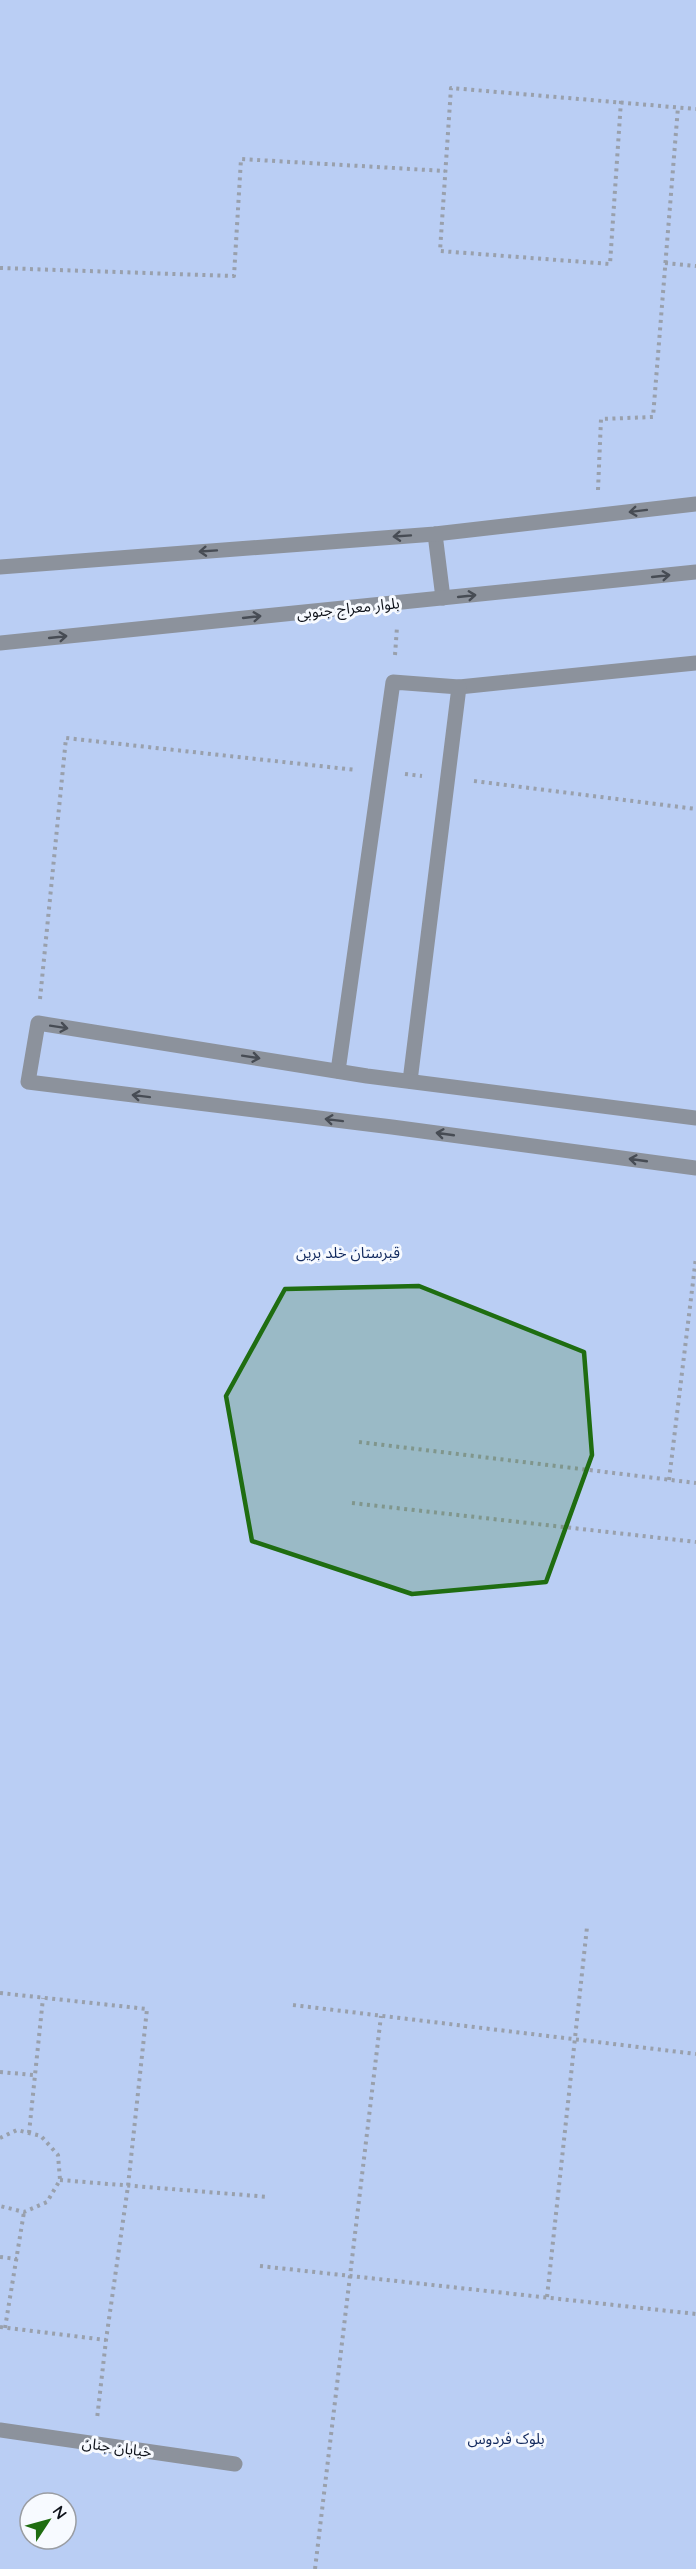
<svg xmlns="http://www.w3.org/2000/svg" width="696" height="2569" font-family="Quicksand,'Noto Sans Arabic',sans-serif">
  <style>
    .green { fill: #bacef4; fill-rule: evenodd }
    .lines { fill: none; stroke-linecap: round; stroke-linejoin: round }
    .path { stroke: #99a0ac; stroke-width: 4; stroke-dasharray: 3 4.5; stroke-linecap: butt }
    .lane { stroke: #8c929c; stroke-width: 15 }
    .oneway { stroke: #474c54 }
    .marked { fill: #1f6d11; fill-opacity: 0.2; stroke: #1f6d11; stroke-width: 4.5; stroke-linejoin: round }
    .labels { text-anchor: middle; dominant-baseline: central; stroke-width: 6; stroke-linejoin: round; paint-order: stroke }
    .street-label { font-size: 15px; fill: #0e121a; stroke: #f7faff }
    .park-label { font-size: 15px; fill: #11295e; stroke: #f7faff }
  </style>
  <rect width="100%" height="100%" fill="#e5edfc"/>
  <path class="green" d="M0,0H696V2569H0ZM30,2503H66V2539H30Z"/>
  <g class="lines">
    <g class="path">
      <path d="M621,101L610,264L440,251L451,88L696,109"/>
      <path d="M665,263L696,266"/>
      <path d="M0,268L234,276L241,159L445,171"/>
      <path d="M598,490L601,419L653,417L678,107"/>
      <path d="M395,655L397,627"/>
      <path d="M405,774L422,776"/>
      <path d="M474,781L696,809"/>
      <path d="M40,999L66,738L356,770"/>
      <path d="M359,1442L696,1483"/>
      <path d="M669,1480L696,1257"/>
      <path d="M352,1503L696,1542"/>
      <path d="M0,1993L147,2009L128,2186L106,2340L97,2419"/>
      <path d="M293,2005L696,2054"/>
      <path d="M0,2072L34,2075"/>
      <path d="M29,2133L43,1998"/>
      <path d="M0,2138L17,2130L41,2136L58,2155L60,2180L47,2202L24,2212L0,2206"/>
      <path d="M60,2180L269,2197"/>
      <path d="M0,2257L17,2259"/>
      <path d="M260,2266L696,2314"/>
      <path d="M547,2297L587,1927"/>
      <path d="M0,2327L106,2340"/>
      <path d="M5,2328L24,2212"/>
      <path d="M315,2569L381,2016"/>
    </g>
    <g class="lane">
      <path d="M435,534L443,598"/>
      <path d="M0,567L435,534L696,504"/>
      <path d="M0,643L696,572"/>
      <path d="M459,687L696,663"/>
      <path d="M338,1071L393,682L459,687L410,1081"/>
      <path d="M696,1118L367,1076L38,1023L28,1082L392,1127L696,1168"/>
      <path d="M0,2430L235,2464"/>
    </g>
  </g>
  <defs><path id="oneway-shaft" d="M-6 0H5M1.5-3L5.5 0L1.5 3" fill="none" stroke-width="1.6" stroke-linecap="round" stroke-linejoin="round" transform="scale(1.5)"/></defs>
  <g class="oneway">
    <use href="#oneway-shaft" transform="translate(638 511) rotate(173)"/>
    <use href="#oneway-shaft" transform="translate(402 536) rotate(176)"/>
    <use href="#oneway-shaft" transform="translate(208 551) rotate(176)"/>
    <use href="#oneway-shaft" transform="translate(661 576) rotate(-6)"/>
    <use href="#oneway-shaft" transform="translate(467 596) rotate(-6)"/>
    <use href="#oneway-shaft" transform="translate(252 617) rotate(-6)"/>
    <use href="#oneway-shaft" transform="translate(58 637) rotate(-6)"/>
    <use href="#oneway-shaft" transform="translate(59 1027) rotate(9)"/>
    <use href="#oneway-shaft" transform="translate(251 1057) rotate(9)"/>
    <use href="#oneway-shaft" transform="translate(141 1096) rotate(-173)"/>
    <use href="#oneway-shaft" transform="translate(334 1120) rotate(-173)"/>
    <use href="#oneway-shaft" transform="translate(445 1134) rotate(-172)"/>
    <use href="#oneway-shaft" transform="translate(638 1160) rotate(-172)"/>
  </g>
  <path class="marked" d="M419,1286L584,1352L592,1455L546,1582L412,1594L252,1541L226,1396L285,1289Z"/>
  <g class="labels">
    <g class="street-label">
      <text transform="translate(348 608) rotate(-6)">بلوار معراج جنوبی</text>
      <text transform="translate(117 2447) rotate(8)">خیابان جنان</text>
    </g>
    <g class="park-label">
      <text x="348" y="1252">قبرستان خلد برین</text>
      <text x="506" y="2438">بلوک فردوس</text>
    </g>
  </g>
  <g transform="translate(48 2521) rotate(54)"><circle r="28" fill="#f7faff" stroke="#9a9da3" stroke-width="1.5"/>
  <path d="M0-4.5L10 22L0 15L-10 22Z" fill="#1f6d11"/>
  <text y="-9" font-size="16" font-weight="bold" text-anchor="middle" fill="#0e121a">N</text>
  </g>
</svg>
